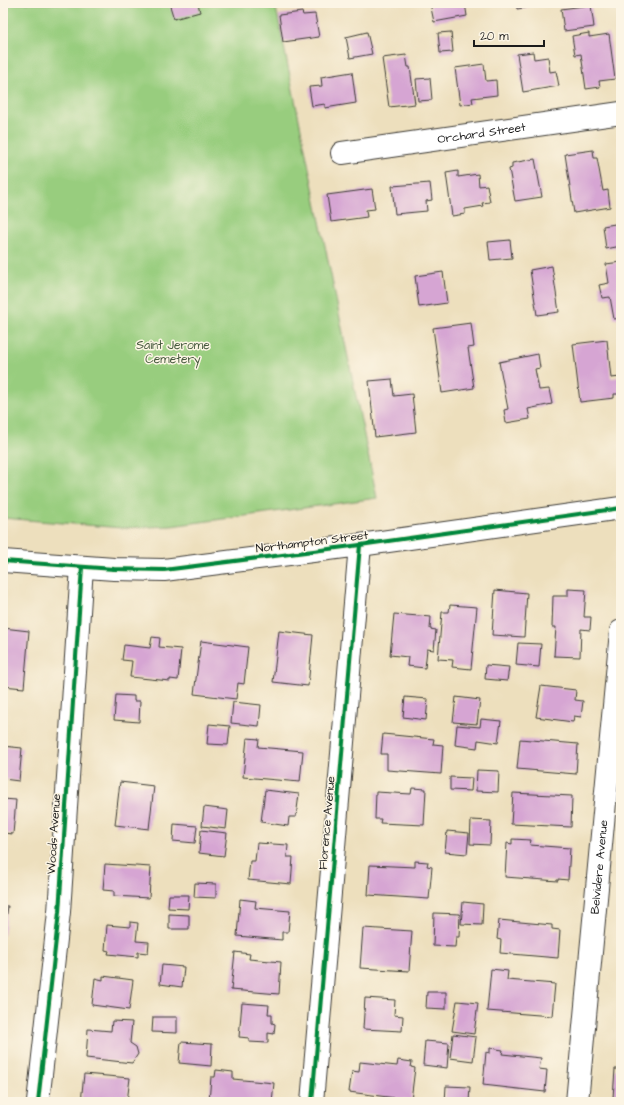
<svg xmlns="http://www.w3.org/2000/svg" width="624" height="1105" font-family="'Architects Daughter',sans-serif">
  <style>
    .green { fill: #98cd7e; stroke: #5a744d }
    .building { fill: #d6a5d3 }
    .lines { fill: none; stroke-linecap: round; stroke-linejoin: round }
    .minor-casing { stroke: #3b3934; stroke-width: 24 }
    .tertiary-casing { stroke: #3b3934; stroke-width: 24 }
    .primary-casing { stroke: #3b3934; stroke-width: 24 }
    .minor { stroke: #fff; stroke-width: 22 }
    .tertiary { stroke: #fff; stroke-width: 22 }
    .primary { stroke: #fff; stroke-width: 22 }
    .cycleway-casing { stroke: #fcf5e5; stroke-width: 6 }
    .cycleway { stroke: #00873e; stroke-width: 4 }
    .labels { text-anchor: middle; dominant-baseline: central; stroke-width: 3; stroke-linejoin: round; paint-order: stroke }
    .street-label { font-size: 12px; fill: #1c1c1c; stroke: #fcf5e5 }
    .park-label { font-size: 12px; fill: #475a3e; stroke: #fcf5e5 }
  </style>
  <rect width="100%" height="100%" fill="#fcf5e5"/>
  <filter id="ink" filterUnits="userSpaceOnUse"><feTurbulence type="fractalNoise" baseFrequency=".025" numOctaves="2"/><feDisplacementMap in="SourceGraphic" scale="8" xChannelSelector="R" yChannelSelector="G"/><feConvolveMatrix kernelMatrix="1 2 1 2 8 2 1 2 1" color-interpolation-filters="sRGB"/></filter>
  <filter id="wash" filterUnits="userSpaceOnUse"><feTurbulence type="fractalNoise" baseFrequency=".012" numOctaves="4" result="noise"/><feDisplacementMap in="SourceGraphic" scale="16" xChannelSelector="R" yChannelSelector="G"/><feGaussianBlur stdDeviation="0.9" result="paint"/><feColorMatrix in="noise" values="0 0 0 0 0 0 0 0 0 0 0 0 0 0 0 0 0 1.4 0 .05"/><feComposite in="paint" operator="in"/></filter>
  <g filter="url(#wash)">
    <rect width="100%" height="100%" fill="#eddfbd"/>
    <path class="green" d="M3,3H275L377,498L171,526L122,528L3,518Z"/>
    <g id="blocks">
      <g class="building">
        <path d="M169,3H198L200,12L174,19Z"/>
        <path d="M305,3H323V4L306,7Z"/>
        <path d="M430,3H465L467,16L434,22Z"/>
        <path d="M516,3H529L530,7L517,9Z"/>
        <path d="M591,5L594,27L564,31L561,9Z"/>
        <path d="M302,12L303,15L315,14L319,37L283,42L279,15Z"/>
        <path d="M367,32L372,54L350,58L346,37Z"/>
        <path d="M451,32L453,52L440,53L438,33Z"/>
        <path d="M589,33V37L609,34L615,79L599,81L600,87L586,89L581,54L575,55L572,36Z"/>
        <path d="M533,52L534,59L548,57L550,72L556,71L559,86L523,92L517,54Z"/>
        <path d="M406,55L408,67H410L415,104L389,107L382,58Z"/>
        <path d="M484,64L486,81L496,80L497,95L472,98L473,103L460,105L455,68Z"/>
        <path d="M352,72L356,103L325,108V104L312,106L309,87L322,86L321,77Z"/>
        <path d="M430,78L432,100L418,101L416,79Z"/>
        <path d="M593,150L594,158H597L603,191L608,190L610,207L574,213L565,154Z"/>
        <path d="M535,159L542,197L515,201L509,169L512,168V163Z"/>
        <path d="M458,171V177L478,174L479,186L487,185L490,202L482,203L483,206L465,209V214L452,216L446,173Z"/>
        <path d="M430,183L432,200L426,201L427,211L395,214L392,186Z"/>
        <path d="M372,189L375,209L366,210L367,217L331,222L327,195Z"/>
        <path d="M621,223V246L606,249L603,226Z"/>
        <path d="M510,240L512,258L490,260L488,242Z"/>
        <path d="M621,262V318L614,319L610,297L602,298L599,285L609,283L606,264Z"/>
        <path d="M552,266L559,312L537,315L530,270Z"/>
        <path d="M443,272L447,303L419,307L415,276Z"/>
        <path d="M471,323L474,347L468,348L474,388L442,393L433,328Z"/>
        <path d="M607,340L611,378L621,377V394H614V398L580,402L573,344Z"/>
        <path d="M538,354L540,368L535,369L539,390L549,389L552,404L528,409L530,419L506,423L504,410L508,409L499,362Z"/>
        <path d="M392,379L394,396L412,394L416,432L375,437L369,381Z"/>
        <path d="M568,589L586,590L584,617H591L590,630L581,629L580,657L554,656L556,627H552L553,596H568Z"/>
        <path d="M495,590L527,593L524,637L492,635Z"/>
        <path d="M450,605L477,607L471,669L452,667L453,660L438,659L442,612H449Z"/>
        <path d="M394,614L431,617L430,629L436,630L434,650L427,649L425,668L407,666L408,657L390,655Z"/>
        <path d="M3,628L29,631L24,688L3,686Z"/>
        <path d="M279,631L313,635L308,686L273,682Z"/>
        <path d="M152,637L160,638L159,647L181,649L178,680L170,679V681L130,677L132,661L122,660L124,645L150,648Z"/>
        <path d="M201,641L248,647L244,684L238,683L236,699L194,694Z"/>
        <path d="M518,643L541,644L539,667L516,665Z"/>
        <path d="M486,665L509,667L507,681L485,679Z"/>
        <path d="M541,686L576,690L575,700L583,701L581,717L574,716L573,722L536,717Z"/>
        <path d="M116,695L134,696V701H140L139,722L114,720Z"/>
        <path d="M405,697L428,699L426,720L403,717Z"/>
        <path d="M456,697L480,700L477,724L453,722Z"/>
        <path d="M233,702L261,705L259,726L231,723Z"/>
        <path d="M481,719L501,721L498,743L478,740L477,748L455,745L457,725L480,727Z"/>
        <path d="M209,724L230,726L228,745L207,744Z"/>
        <path d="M383,734L434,739L433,744L443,745L441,774L387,770V754H381Z"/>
        <path d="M247,738L259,739L258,747L303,751L300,782L243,777Z"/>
        <path d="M520,739L578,744L576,774L517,769Z"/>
        <path d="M3,746L22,748L19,781L3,779Z"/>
        <path d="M477,770L499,771L498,792L476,791Z"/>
        <path d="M450,777L472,778L471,791L450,790Z"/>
        <path d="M120,782L154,786L149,829L115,825Z"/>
        <path d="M412,788L426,789L424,825L380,823L381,819H375L376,792L411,794Z"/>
        <path d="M265,790L299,794L296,817H289L288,826L261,822Z"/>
        <path d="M513,793L572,796L571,827L511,824Z"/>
        <path d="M3,799L16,800L13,834L3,833Z"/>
        <path d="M204,807L228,810L226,829L202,826Z"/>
        <path d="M471,820L491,821L490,845L470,844Z"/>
        <path d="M174,824L197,826L195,843L173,841Z"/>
        <path d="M201,830L227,833L224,856L199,853Z"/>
        <path d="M447,831L469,833L467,854L445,852Z"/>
        <path d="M512,839L531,840L530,845L570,848L568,880L558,879V881L505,877L507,843L512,844Z"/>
        <path d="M257,843L288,845L287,857H293L291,884L248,880L250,861H255Z"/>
        <path d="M415,861L428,862L427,866L432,867L429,899L368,895L370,865L415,867Z"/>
        <path d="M105,864L151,867L149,898L114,896V891L103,890Z"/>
        <path d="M195,883L216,884V898L194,897Z"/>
        <path d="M169,895H189L188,909L168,908Z"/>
        <path d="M240,899L256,901L255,908L290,911L288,932H282V940L237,936Z"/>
        <path d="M463,902L483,904L482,925L461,924Z"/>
        <path d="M3,906H8L4,935H3Z"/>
        <path d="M434,913L460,914L459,937H456L455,947L433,946Z"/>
        <path d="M169,914L189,915V929H169Z"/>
        <path d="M499,920L552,925V929L560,930L558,958L500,953L501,940L497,939Z"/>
        <path d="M130,922L138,923L136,941L149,942L148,953L138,952V957L108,954L109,951L105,950L107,925L130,927Z"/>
        <path d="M363,928L412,931L409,971L360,968Z"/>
        <path d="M235,952L250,954L249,959L281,962L279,994L231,990Z"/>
        <path d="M162,965L184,967L182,987L160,984Z"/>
        <path d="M491,969L508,971L507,980L555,984L552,1016L487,1011Z"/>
        <path d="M103,976L133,980L129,1010L92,1005L95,978L103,980Z"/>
        <path d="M427,992H446V1009L426,1008Z"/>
        <path d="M365,998L395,1000L394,1015L403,1016L402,1031L363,1029Z"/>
        <path d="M457,1001L478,1003L474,1034L452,1031Z"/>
        <path d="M242,1003L269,1005L268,1014H272V1023L275,1024L274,1034L268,1033V1043L249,1042V1038L239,1037Z"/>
        <path d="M153,1017H177V1033L152,1032Z"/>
        <path d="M112,1021L132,1022L130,1043L136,1047L138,1054L132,1063L86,1058L88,1029L111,1031Z"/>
        <path d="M453,1034L476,1037L473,1061L450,1058Z"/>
        <path d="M425,1041L449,1043L447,1068L423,1065Z"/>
        <path d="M181,1042L212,1044L211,1066L179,1063Z"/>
        <path d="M490,1048L503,1050L502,1054L541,1058L539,1069L547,1070L545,1092L483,1085L486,1052L490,1053Z"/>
        <path d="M398,1060L412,1062L411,1067L415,1068L411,1100L349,1092L352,1071L359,1072L360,1062L397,1066Z"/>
        <path d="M615,1069H621V1099L613,1098Z"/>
        <path d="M216,1070L233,1072V1079L274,1083L272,1102H209L211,1077H215Z"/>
        <path d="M84,1074L130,1078L127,1102H81Z"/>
        <path d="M446,1086L470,1087L469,1102H445Z"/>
      </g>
    </g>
  </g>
  <g filter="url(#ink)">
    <use href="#blocks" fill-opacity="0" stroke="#3b3934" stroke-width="1"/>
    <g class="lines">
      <defs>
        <g id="minor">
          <path id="s1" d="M342,153L621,113"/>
          <path d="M312,1102L360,545"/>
          <path id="s2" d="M577,1102L621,631"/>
        </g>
        <path id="tertiary" d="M38,1102L59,912L82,567"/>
        <path id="primary" d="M3,561L114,569L164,570L360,545L621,508"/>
      </defs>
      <use href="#minor" class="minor-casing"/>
      <use href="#tertiary" class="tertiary-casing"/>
      <use href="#primary" class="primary-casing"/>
      <use href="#minor" class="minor"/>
      <use href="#tertiary" class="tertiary"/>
      <use href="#primary" class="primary"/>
      <defs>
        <g id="cycleway">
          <path d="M3,561L114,569L164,570L360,545L621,508"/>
          <path d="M38,1102L59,912L82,567"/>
          <path d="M312,1102L360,545"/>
        </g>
      </defs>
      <use href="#cycleway" class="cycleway-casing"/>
      <use href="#cycleway" class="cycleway"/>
    </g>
  </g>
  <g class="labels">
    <g class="street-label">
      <text stroke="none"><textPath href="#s1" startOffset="141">Orchard Street</textPath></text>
      <text transform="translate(312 542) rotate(-7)">Northampton Street</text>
      <text transform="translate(327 823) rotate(-85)">Florence Avenue</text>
      <text transform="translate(54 834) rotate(-86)">Woods Avenue</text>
      <text stroke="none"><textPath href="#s2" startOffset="236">Belvidere Avenue</textPath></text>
    </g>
    <g class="park-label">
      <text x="173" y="345">Saint Jerome<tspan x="173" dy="14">Cemetery</tspan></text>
    </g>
  </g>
  <rect width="624" height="1105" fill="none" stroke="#fcf5e5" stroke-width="16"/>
  <path d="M474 40v6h70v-6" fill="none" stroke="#1c1c1c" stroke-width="2"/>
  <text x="480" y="40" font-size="12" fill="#1c1c1c" stroke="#fcf5e5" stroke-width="3" paint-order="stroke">20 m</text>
</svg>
